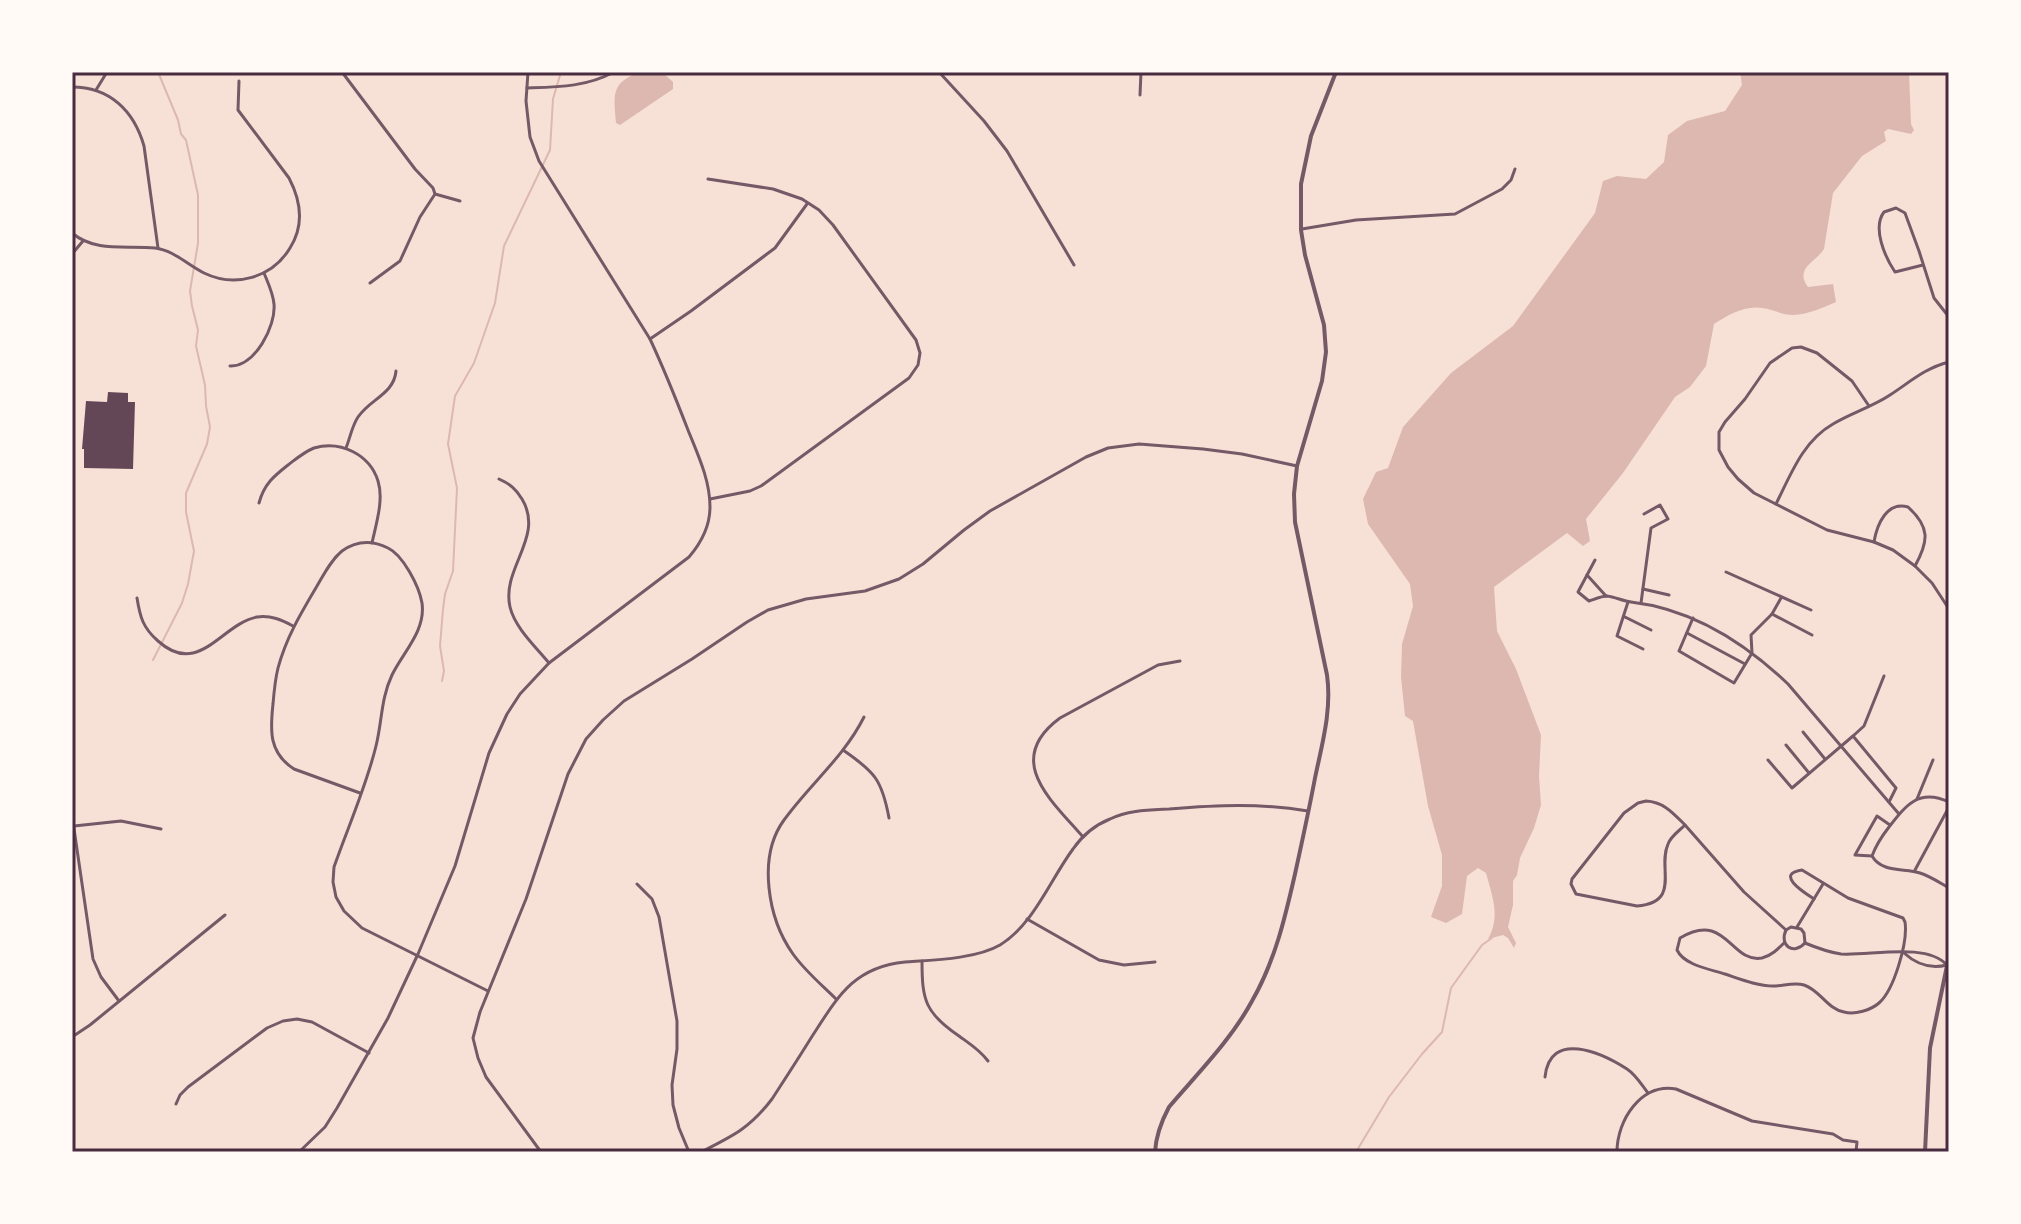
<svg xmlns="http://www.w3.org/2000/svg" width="2021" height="1224" font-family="'Golos Text',sans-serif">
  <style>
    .water { fill: #dcb8b0 }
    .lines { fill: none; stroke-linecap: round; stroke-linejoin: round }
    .stream { stroke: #dcb8b0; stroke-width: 2 }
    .building { fill: #644757 }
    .minor { stroke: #755966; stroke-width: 3 }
    .tertiary { stroke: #755966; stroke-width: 4 }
    .neatline { fill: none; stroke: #4a2c40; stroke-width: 3 }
  </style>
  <rect width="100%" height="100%" fill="#f7e1d7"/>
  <g class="water">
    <path d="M640,72H662L673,82V89L620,125L616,123C614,95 610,83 640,72Z"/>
    <path d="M1740,72H1909L1911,124L1914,130L1911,134L1888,129L1884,132L1886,141L1862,156L1833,193L1824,249C1816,262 1794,268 1808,287L1833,284L1836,302C1822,308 1809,314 1793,315C1781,315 1773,309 1762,308C1745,305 1728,315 1714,324L1706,366L1690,387L1675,397L1623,473L1586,519L1590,541L1583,546L1567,533L1494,587L1497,631L1516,669L1541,735L1539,776L1541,805L1534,828L1520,858L1517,875L1513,881V905L1508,927L1516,943L1514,948L1508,938L1503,935L1488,939C1501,916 1492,896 1486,873L1478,868L1467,876L1462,914L1446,923L1431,917L1442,886V855L1428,806L1413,721L1405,716L1401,677L1402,644L1413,606L1410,584L1368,524L1363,499L1376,472L1388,468L1403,427L1451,373L1513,326L1595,213L1603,181L1617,176L1646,179L1664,162L1668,135L1687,121L1725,111L1742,85Z"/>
  </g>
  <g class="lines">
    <g class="stream">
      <path d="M153,660L182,603L188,584L194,551L186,512V493L207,444L210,427L206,406L205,385L196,346L198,330L192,306L190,291L198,243V195L186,140L181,134L178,120L158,72"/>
      <path d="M442,681L444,671L440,646L443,609L445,594L453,571L457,488L448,444L455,396L474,363L495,303L504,246L550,150L553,99L561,72"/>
      <path d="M1356,1152L1389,1097L1422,1054L1442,1032L1451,988L1482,945L1492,938"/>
    </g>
  </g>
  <path class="building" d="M108,392L128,393V402H135L133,469L84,468V449H82L86,401L107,402Z"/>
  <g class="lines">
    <g class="minor">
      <path d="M342,72L415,169L433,188L435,194L460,201"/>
      <path d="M939,72L984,121L1007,151L1074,265"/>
      <path d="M72,87C110,87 134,111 144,146L158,248"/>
      <path d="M527,88C558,87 586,87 614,72"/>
      <path d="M96,90L107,72"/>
      <path d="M1140,95L1141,72"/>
      <path d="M708,179L773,189L802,199L819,210L833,225L916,340L920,353L918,365L909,378L761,486L750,491L710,499"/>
      <path d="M1302,229L1356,220L1455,214L1502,189L1511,180L1515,169"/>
      <path d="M72,233C96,253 127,245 155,248C173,250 188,265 204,273C235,288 272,278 290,248C304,226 301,201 289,178L238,110L239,81"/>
      <path d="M72,254L83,241"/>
      <path d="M1923,265L1895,272C1885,257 1872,228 1884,212L1896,208L1905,213L1919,251L1934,298L1949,317"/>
      <path d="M370,283L400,261L420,217L435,194"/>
      <path d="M650,339L691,311L775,248L807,204"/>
      <path d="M230,366C255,367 276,326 274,304C273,293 268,283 264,273"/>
      <path d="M1869,406L1852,381L1817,353L1801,347L1792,348L1770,363L1745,399L1725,422L1719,432V450L1728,467L1738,479L1754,493L1827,530L1874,542L1893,550L1915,566L1932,583L1949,609"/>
      <path d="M346,448C350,438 352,426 358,417C370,399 394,394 396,371"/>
      <path d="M499,479C510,484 516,489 522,499C545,537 501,568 510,607C515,628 536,647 549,663"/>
      <path d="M259,503C264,484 274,476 288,465C296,459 304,452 314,448C341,440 370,455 378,481C384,500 376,524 372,543"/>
      <path d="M1776,504C1791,474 1803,441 1833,424C1851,413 1872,407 1890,395C1910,382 1925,368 1949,362"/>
      <path d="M1874,542C1877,524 1887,501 1908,507C1930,527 1929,541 1915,566"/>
      <path d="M1595,560L1578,592L1589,601C1595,599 1602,596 1607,596C1615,597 1623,601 1631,602C1692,609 1745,643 1788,684L1899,814"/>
      <path d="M1726,572L1811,610"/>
      <path d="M1587,575L1606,596"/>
      <path d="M1643,589L1669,595"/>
      <path d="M137,598C140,617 143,628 158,641C199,678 221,624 257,617C271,615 282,620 293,626"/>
      <path d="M1628,602L1617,636L1643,649"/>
      <path d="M1641,603L1651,528L1668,519L1660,505L1644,514"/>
      <path d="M1772,614L1812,635"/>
      <path d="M1625,617L1651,630"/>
      <path d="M1693,618L1679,651L1734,683L1752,653L1751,635L1772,614L1781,598"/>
      <path d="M1687,633L1745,664"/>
      <path d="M1884,676L1864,726L1853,736L1896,788L1889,802"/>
      <path d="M1803,732L1825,759"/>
      <path d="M1786,745L1809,773"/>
      <path d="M843,750C875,772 882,780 889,818"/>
      <path d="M1768,760L1792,788L1853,736"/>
      <path d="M360,793L294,769C269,753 270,731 273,704C274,692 275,680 278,668C286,638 301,613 317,586C324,574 331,560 342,551C356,541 372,540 388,548C403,555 419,586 422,603C426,631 403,652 392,675C381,698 382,722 376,746C366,787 348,827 334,867L333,882L336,897L344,911L362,928L488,991"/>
      <path d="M1917,799L1933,760"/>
      <path d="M1646,801C1664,802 1673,813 1685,825C1679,831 1671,836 1668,844C1657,868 1682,902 1637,906L1576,894L1571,884L1572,879L1624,813L1638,803Z"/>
      <path d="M1949,802C1919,788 1906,805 1889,827C1882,836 1876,845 1872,856C1882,873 1904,868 1920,873C1930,876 1940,883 1949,888"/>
      <path d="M72,815L93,959L101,977L119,1001"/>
      <path d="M1685,825L1744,892L1786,930"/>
      <path d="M74,826L121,821L161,829"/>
      <path d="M1083,837C1051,800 1003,760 1060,718L1158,665L1180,661"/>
      <path d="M1872,856L1855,855L1877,816L1890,825"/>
      <path d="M1915,870L1949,807"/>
      <path d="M637,884L652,899L659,917L677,1021V1049L672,1085L673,1105L679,1128L689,1152"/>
      <path d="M1027,919L1099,960L1124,965L1155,962"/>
      <path d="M1797,927L1823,884"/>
      <path d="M1786,930C1779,945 1793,956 1805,943"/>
      <path d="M1786,930L1791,927L1801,929L1804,933L1805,943"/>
      <path d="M1784,943C1778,949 1771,956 1762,958C1731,964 1726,910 1680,938L1677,950C1684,965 1709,969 1725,974C1740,979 1757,986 1773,986C1783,986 1794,982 1804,985C1820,990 1827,1009 1844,1012C1855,1015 1871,1010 1879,1003C1894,990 1908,942 1905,922L1903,918L1848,898L1802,870C1774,874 1805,893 1814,899"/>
      <path d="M1805,943C1817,948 1828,952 1841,954C1870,956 1926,942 1947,965"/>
      <path d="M1904,953C1916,964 1931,969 1947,965"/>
      <path d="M922,961C922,1000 925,1013 959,1036C970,1044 980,1050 988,1061"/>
      <path d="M836,999C822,985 805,971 793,954C768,919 757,857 784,820C810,784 844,757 864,717"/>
      <path d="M72,1037L90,1025L225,915"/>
      <path d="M1545,1077C1550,1029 1602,1053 1627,1069C1636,1075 1641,1084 1648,1093"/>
      <path d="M176,1104L180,1095L188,1087L267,1028L283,1021L297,1019L312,1022L369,1053"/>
      <path d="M299,1152L325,1127L337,1108L388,1018L418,954L455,866L489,753L507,714L520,694L549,663L689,557C701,543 710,527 710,507C710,480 698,455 688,430C676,399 664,369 650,339L539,161L530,137L526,101L528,72"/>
      <path d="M541,1152L486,1077L478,1058L473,1038L480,1012L526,899L568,774L586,739L603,720L624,701L692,659L747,622L768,610L806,599L865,591L899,579L923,564L964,530L990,511L1086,457L1108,448L1139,444L1203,449L1242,454L1297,466"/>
      <path d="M701,1152C733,1136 750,1128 772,1099C785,1079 798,1059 811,1038C837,998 853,967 905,962C933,960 976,959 1000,945C1034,924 1050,880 1073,849C1082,836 1095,825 1110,819C1128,810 1149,810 1169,809C1218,805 1259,803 1308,811"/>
      <path d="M1617,1152C1617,1120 1641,1083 1676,1089L1752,1121L1833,1134L1843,1140L1857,1142L1856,1152"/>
    </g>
    <g class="tertiary">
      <path d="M1155,1152C1156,1135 1161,1122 1169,1107C1198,1073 1231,1040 1252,1001C1275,961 1285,918 1295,874C1302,842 1309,810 1315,778C1322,744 1332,710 1327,675L1295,522L1294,494L1297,466L1322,381L1326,352L1324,325L1305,255L1301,230V184L1311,136L1336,72"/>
      <path d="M1925,1152L1930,1048L1949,956"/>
    </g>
  </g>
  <rect width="2021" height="1224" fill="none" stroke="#fffaf5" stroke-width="148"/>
  <rect x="74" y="74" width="1873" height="1076" class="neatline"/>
</svg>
